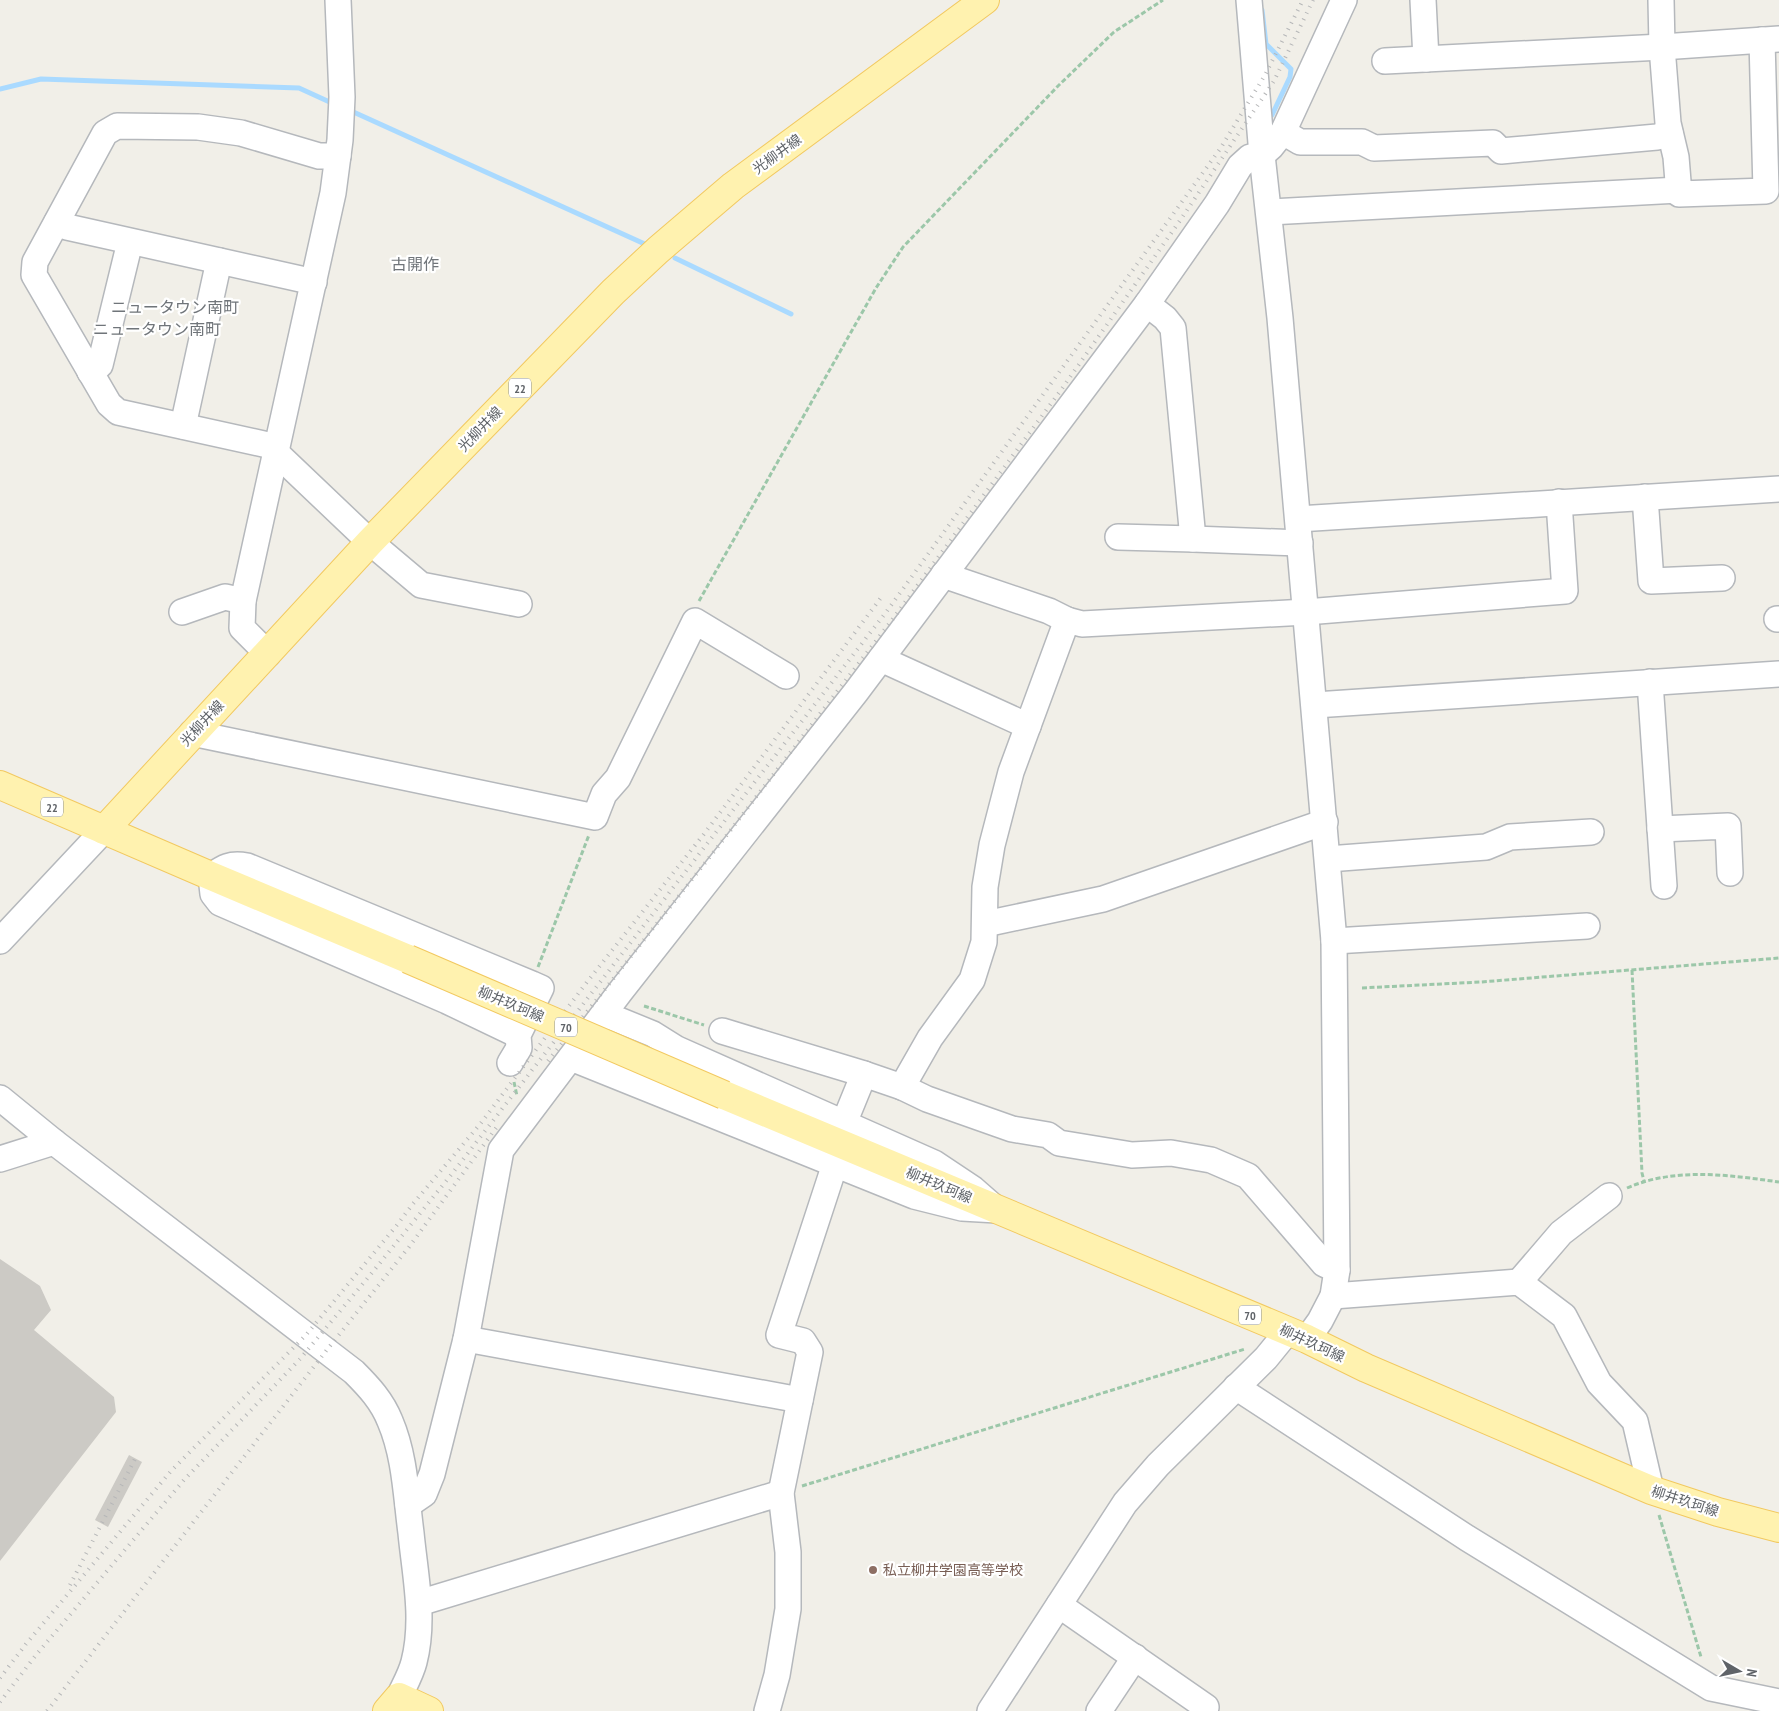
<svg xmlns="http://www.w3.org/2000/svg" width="1779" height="1711" font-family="'PT Sans Narrow','Noto Sans JP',sans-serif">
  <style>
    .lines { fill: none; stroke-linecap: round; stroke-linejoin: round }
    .stream { stroke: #aadaff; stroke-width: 5 }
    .building { fill: #cccac5 }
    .minor-casing { stroke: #b5b8bc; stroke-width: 28 }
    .major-casing { stroke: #f2c960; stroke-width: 30 }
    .path { stroke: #9cc7a9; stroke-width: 3; stroke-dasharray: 5 2.5; stroke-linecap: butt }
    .minor { stroke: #fff; stroke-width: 25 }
    .major { stroke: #fff2af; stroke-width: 28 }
    .rail { stroke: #b6b7b8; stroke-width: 4; stroke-dasharray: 1 6; stroke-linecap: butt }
    .major-bridge-casing { stroke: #f2c960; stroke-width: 30; stroke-linecap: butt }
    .major-bridge { stroke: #fff2af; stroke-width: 28 }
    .education-dot { fill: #8d6e63; stroke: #fff; stroke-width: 2 }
    .labels { text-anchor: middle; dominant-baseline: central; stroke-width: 4.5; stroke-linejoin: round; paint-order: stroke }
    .shield { fill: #fff; stroke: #8f9295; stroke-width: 1 }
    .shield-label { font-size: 12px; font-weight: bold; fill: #5f6368 }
    .street-label { font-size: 14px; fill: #5f6368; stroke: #fff }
    .education-label { font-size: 14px; fill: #785e54; stroke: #fff; text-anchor: start }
    .quarter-label { font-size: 16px; fill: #70757a; stroke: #fff }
  </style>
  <rect width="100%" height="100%" fill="#f1efe8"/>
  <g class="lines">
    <g class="stream">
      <path d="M1262,10L1266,44L1291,69L1290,77L1272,115"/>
      <path d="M0,89L41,79L299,88L334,104"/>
      <path d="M349,110L647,245"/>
      <path d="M675,258L791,314"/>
    </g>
  </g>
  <g class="building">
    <path d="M0,1259L40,1286L51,1310L34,1330L114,1397L116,1412L0,1561Z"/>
    <path d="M129,1455L142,1462L108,1527L95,1520Z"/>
  </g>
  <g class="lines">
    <defs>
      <g id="minor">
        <path d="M1249,0L1262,155L1280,318L1334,941L1337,1270L1333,1296L1320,1321L1307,1339"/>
        <path d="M1423,0L1426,59"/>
        <path d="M1661,0L1662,47L1668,123L1676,157L1679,194L1766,191L1762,40"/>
        <path d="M1385,61L1662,47L1779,39"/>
        <path d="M1283,132L1300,142H1362L1374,148L1493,143L1501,151L1657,137L1670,133"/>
        <path d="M338,156H319L241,133L198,127L117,126L105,133L35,262L34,275L109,404L118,412L268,445L370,542L421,585L519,604"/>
        <path d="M1269,212L1679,190"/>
        <path d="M57,222L67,227L314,282"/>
        <path d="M90,372L100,365L130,242"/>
        <path d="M183,426L219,261"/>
        <path d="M1645,497L1651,581L1722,578"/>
        <path d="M1298,519L1779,489"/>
        <path d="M1118,537L1193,539L1173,328L1165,318L1147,304"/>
        <path d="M1193,539L1300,543"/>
        <path d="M944,574L952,578L1049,611L1067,620L1082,624L1306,612L1565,591L1559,502"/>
        <path d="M182,612L225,597L243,601"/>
        <path d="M1777,619H1779"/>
        <path d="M268,654L242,628L243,601L333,193L340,140L342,97L338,0"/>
        <path d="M881,659L1028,726"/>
        <path d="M1650,682L1664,886"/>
        <path d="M1315,705L1779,674"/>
        <path d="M192,733L595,817L604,794L618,778L695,621L786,676"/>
        <path d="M1660,829L1728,826L1730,873"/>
        <path d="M1328,859L1486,847L1510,837L1591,832"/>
        <path d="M985,924L1103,899L1325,822"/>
        <path d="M0,941L104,830"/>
        <path d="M1334,941L1587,926"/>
        <path d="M722,1031L864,1074"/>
        <path d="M571,1058L914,1196L962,1208L997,1210L973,1189L934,1163L677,1049L653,1034L604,1014"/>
        <path d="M510,1063L519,1048L518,1035L447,1001L220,903L213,894L211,876C224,867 230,863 247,866L532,984L541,988L518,1035"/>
        <path d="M902,1087L930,1038L972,980L984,942L985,887L992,845L1011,772L1067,620"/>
        <path d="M0,1098L54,1142L354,1372C369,1387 382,1401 390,1421C405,1456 406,1495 411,1533C415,1575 425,1619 414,1662C411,1674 404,1686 399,1697"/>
        <path d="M844,1123L864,1074L902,1087L927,1099L1012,1129L1048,1135L1059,1143L1132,1155L1171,1153L1211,1160L1248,1176L1324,1264L1337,1270"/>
        <path d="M0,1159L54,1142"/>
        <path d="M1519,1282L1561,1233L1609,1196"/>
        <path d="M1333,1296L1519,1282L1564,1316L1599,1383L1635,1421L1651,1490"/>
        <path d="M466,1339L800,1400"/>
        <path d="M1236,1387L1467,1538L1711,1688L1779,1702"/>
        <path d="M408,1505L424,1494L432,1474L466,1339L501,1150L620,992L856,692L1147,304L1217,204L1240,166L1250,157L1262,155L1271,147L1283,132L1344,0"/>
        <path d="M419,1603L781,1493"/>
        <path d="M1059,1605L1206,1707L1203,1711"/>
        <path d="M767,1711L777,1675L788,1609V1552L781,1493L810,1352L803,1341L779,1335L835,1164"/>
        <path d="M990,1711L1125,1503L1158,1465L1266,1358L1288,1331"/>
        <path d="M1099,1711L1135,1657"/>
      </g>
      <g id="major">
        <path d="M0,785L211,876L408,959"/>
        <path d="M104,830L370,542L613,292L658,250L733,186L985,0"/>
        <path d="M724,1095L1307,1339L1366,1368L1651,1490L1718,1512L1779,1528"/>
        <path d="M387,1711L399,1697L429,1711"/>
      </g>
    </defs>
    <use href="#minor" class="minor-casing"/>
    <use href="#major" class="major-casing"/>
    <g class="path">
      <path d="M699,601L876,288L903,247L1058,86L1114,32L1163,0"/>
      <path d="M538,967L589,835"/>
      <path d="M1632,970L1642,1173L1644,1181"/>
      <path d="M1362,988L1481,982L1779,958"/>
      <path d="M644,1006L704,1025"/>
      <path d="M514,1082L517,1096"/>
      <path d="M1627,1188C1675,1167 1729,1175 1779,1182"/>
      <path d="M802,1486L1245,1349"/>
      <path d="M1659,1515L1701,1657"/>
    </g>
    <use href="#minor" class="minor"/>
    <use href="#major" class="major"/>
    <g class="rail">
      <path d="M548,1061L720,844L892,620L1061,390L1179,222L1274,81L1313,0"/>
      <path d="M70,1585L135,1459"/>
      <path d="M0,1678L26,1644L171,1471L306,1335L397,1225L412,1205L481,1123L587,982L704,834L883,595"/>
      <path d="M0,1702L36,1655L184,1480L300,1359L371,1274L451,1175L887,611L1220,149L1265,75L1303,0"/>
      <path d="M47,1711L326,1351L409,1247L499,1124"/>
    </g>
    <defs>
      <path id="major-bridge" d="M408,959L724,1095"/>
    </defs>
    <use href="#major-bridge" class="major-bridge-casing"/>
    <use href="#major-bridge" class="major-bridge"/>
  </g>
  <circle class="education-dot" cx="873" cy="1570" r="5"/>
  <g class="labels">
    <g class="shield">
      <rect x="509" y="378.5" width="22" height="19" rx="4"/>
      <rect x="41" y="797.5" width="22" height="19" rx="4"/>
      <rect x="555" y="1017.5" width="22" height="19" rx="4"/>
      <rect x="1239" y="1305.5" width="22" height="19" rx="4"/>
    </g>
    <g class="shield-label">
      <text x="520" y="388">22</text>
      <text x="52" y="807">22</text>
      <text x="566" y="1027">70</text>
      <text x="1250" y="1315">70</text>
    </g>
    <g class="street-label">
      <text transform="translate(777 154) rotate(-36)">光柳井線</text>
      <text transform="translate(480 429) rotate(-46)">光柳井線</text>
      <text transform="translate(202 723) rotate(-47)">光柳井線</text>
      <text transform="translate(511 1004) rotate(23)">柳井玖珂線</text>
      <text transform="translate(939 1185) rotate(23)">柳井玖珂線</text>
      <text transform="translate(1312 1343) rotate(25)">柳井玖珂線</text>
      <text transform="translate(1685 1501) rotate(18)">柳井玖珂線</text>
    </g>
    <g class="education-label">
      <text x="883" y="1570">私立柳井学園高等学校</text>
    </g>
    <g class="quarter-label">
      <text x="415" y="264">古開作</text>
      <text x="175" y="307">ニュータウン南町</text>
      <text x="157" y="329">ニュータウン南町</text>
    </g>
  </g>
  <g transform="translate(1739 1671) rotate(99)" stroke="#ffffff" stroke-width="4" paint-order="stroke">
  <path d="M0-4L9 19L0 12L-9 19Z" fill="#5f6368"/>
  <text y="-8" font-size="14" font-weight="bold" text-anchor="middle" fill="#5f6368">N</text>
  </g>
</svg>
